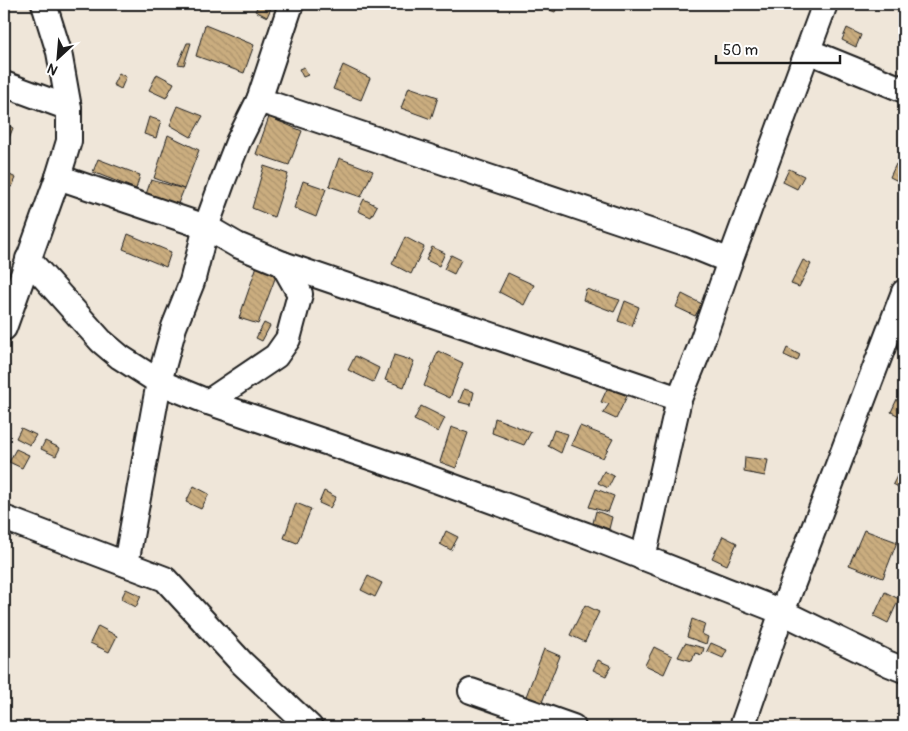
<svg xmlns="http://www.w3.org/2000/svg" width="908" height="731" font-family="Pangolin,sans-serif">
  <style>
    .building { fill: url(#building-back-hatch); stroke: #1c1c1c }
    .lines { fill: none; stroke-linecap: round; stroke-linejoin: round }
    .minor-casing { stroke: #1c1c1c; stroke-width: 28 }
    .minor { stroke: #fff; stroke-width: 24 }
  </style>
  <defs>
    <pattern id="building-back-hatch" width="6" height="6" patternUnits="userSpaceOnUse" patternTransform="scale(1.25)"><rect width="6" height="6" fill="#caad7f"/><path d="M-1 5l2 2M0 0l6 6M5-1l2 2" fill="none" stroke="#ad946d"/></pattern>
  </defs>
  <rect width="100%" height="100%" fill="#efe6d9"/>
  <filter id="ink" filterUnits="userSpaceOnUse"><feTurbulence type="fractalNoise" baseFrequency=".02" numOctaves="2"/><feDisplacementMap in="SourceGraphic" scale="10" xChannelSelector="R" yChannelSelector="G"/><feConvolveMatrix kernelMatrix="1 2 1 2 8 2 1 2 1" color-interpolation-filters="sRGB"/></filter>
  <g filter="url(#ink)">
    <g class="building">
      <path d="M259,4H267L272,6L267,17L255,11Z"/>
      <path d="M534,4H559L555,12Z"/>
      <path d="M205,25L254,45L244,73L196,56Z"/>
      <path d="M847,28L861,35L856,47L842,40Z"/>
      <path d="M187,43H191L184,65L178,64Z"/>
      <path d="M343,65L370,78L361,100L333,89Z"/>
      <path d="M304,67L308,75L303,77L299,69Z"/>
      <path d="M119,73L126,77L121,89L113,85Z"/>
      <path d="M157,74L174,83L166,98L149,90Z"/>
      <path d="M409,87L438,97L431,119L401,108Z"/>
      <path d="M178,106L203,116L191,137L170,125Z"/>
      <path d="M149,117L161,121L156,138L144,134Z"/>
      <path d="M269,117L302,131L289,165L256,154Z"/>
      <path d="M4,123L13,128L5,148L4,147Z"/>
      <path d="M168,135L199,150L184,189L154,178Z"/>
      <path d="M339,158L373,171L361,197L329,186Z"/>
      <path d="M98,159L140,175L136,189L93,172Z"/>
      <path d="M896,164L904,168V184L890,177Z"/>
      <path d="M264,166L288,174L274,217L252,208Z"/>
      <path d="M789,169L804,176L797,189L783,182Z"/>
      <path d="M4,172L16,178L12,187L4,183Z"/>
      <path d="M151,180L184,189L170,223L139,214Z"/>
      <path d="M303,181L326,189L316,217L294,208Z"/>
      <path d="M364,199L377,206L371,217L358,211Z"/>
      <path d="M128,234L171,252L166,267L123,249Z"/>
      <path d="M405,237L424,247L411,274L392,264Z"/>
      <path d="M432,247L445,253L439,266L426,260Z"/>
      <path d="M451,255L461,260L454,274L444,269Z"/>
      <path d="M259,260L279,268L258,324L239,318Z"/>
      <path d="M803,260L811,264L799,287L791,284Z"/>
      <path d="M508,273L534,285L524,305L499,292Z"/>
      <path d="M586,289L620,300L614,312L583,300Z"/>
      <path d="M682,294L702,304L695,316L676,307Z"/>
      <path d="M625,301L639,307L632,326L618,321Z"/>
      <path d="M264,323L270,326L262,341L256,338Z"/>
      <path d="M787,348L800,355L797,361L784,355Z"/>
      <path d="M438,351L463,363L450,398L424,386Z"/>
      <path d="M394,355L414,361L404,387L385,380Z"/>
      <path d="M355,356L379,368L373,382L348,370Z"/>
      <path d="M608,387L627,396L616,419L603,413L609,404L601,402Z"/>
      <path d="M464,389L474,392L471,405L459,402Z"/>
      <path d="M897,399L904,402V418L891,412Z"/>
      <path d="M421,406L445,418L438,432L414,420Z"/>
      <path d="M495,418L531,432L524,445L492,433Z"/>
      <path d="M580,426L613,439L603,458L571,445Z"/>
      <path d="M451,427L468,433L456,468L440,462Z"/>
      <path d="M21,428L36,435L30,445L16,438Z"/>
      <path d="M554,430L568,434L561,453L548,446Z"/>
      <path d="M45,441L60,448L56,456L41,449Z"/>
      <path d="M16,449L29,455L22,468L9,462Z"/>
      <path d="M745,457L768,460L765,476L744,472Z"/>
      <path d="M604,471L614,476L608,488L598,483Z"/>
      <path d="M899,472L904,474V490L893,484Z"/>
      <path d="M194,486L209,494L201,509L186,502Z"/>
      <path d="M596,489L614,496L608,512L589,507Z"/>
      <path d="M324,491L336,497L330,508L319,503Z"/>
      <path d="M296,503L311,509L297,543L284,538Z"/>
      <path d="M596,511L612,517L609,529L593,523Z"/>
      <path d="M864,530L897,542L883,578L849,565Z"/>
      <path d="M446,531L458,537L451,550L440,544Z"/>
      <path d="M723,536L737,543L727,565L712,558Z"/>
      <path d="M368,576L382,583L375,597L361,590Z"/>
      <path d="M126,589L141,596L136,607L121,599Z"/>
      <path d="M885,592L899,599L888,623L874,616Z"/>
      <path d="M585,605L599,612L585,642L570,635Z"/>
      <path d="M692,619L705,624L702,634L708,637L706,644L687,637Z"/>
      <path d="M98,626L117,636L109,652L90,643Z"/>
      <path d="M685,643L704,648L702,655L695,653L692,661L678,657Z"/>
      <path d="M711,643L727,650L723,658L707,651Z"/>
      <path d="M654,647L672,656L664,674L645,665Z"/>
      <path d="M544,649L560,656L541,705L525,699Z"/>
      <path d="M598,660L611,666L606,676L593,670Z"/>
    </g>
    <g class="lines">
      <defs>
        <g id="minor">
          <path d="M808,51L904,90"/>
          <path d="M4,84L69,108"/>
          <path d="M259,100L688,244L730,261"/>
          <path d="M58,177L206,227L237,245L283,264L679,399"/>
          <path d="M28,259L101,341L120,357L159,382L208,402L405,469L586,535L782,612L889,664L904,670"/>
          <path d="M4,328L58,177L69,141V108L59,52L44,4"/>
          <path d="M208,402L276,356L288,339L300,294L283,264"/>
          <path d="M4,518L165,579L242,663L310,727"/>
          <path d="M643,558L679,399L699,350L730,261L825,4"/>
          <path d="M126,564L159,382L174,327L192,282L206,227L222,183L238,142L259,100L291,4"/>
          <path d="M471,691L573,727"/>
          <path d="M742,727L782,612L904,292"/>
        </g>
      </defs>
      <use href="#minor" class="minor-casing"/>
      <use href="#minor" class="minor"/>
    </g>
  </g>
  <rect width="908" height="731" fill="none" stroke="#fff" stroke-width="20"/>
  <rect x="10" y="10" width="888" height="711" fill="none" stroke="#1c1c1c" stroke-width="2" filter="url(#ink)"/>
  <g transform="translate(58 58) rotate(206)" stroke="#ffffff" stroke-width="4" paint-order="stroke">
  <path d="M0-4L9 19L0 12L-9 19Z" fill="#1c1c1c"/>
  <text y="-8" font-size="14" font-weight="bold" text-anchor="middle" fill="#1c1c1c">N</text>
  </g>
  <path d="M716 55v8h124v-8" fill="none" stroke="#1c1c1c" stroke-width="2.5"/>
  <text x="723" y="55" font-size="15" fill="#1c1c1c" stroke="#ffffff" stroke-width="4" paint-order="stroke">50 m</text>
</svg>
